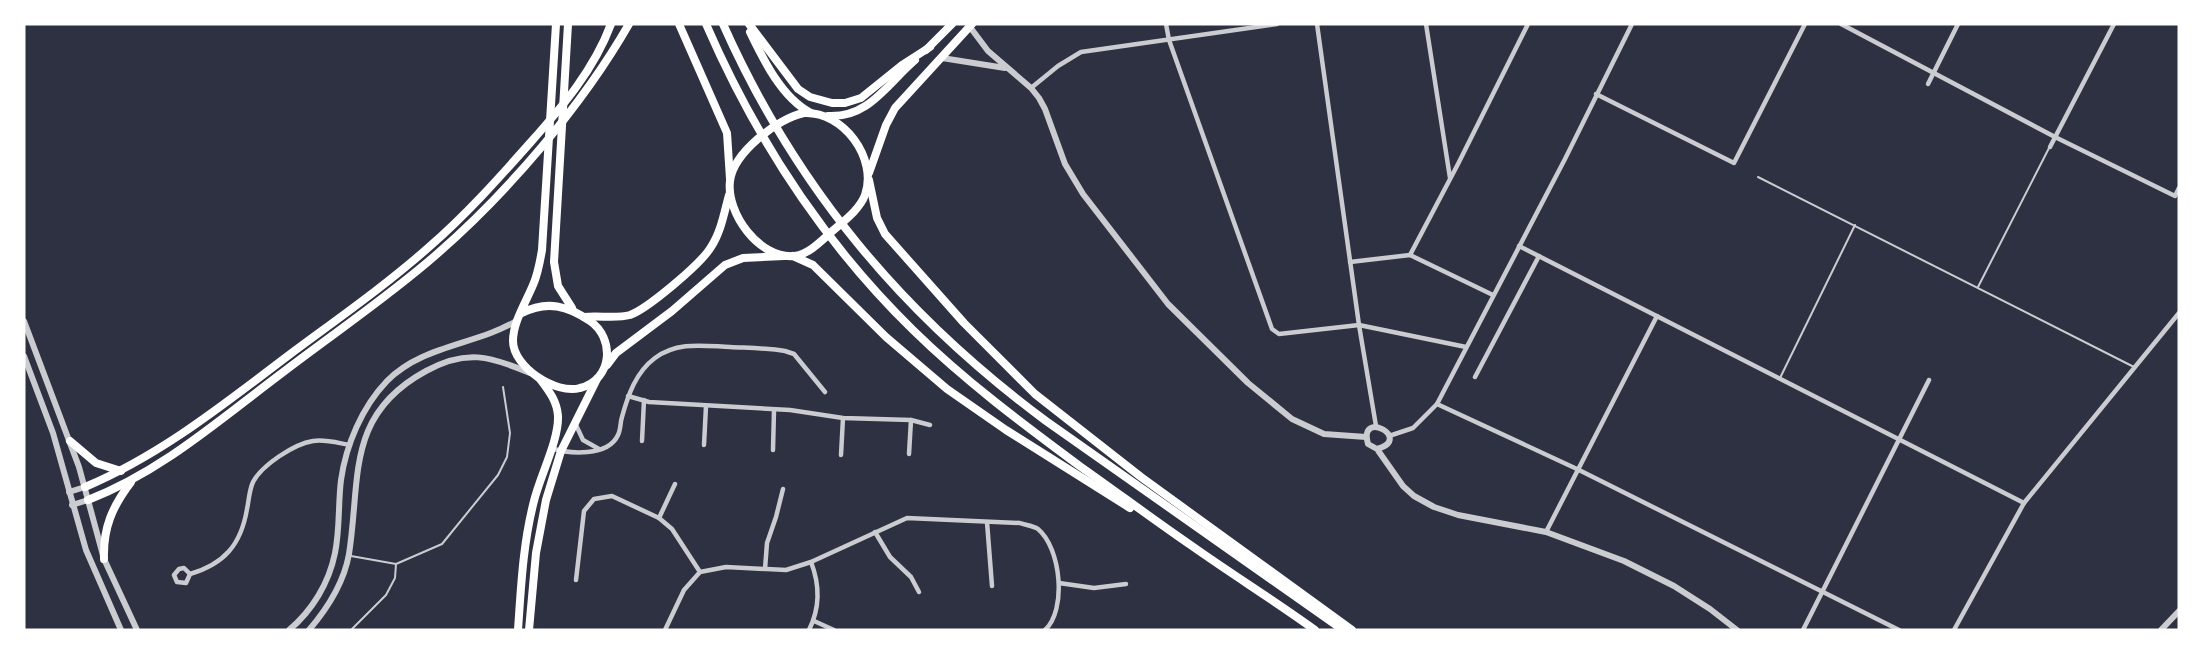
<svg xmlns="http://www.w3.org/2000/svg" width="2203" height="654" font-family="'Space Grotesk',sans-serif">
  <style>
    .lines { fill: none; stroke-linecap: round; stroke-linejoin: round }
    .service { stroke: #caccd0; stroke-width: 2 }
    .minor { stroke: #caccd0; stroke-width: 4.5 }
    .tertiary { stroke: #caccd0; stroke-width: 6 }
    .primary { stroke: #fff; stroke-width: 8 }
    .motorway { stroke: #fff; stroke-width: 8 }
  </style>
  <rect width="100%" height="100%" fill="#2d3142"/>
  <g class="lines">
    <g class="service">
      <path d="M1758,177L2134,367"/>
      <path d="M1978,287L2049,148"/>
      <path d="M1780,378L1855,225"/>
      <path d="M351,556L396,564"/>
      <path d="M351,630L386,595L395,578L396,564L442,544L498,475L507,457L510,433L503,387"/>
    </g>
    <g class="minor">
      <path d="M1166,24L1169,40L1272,329L1279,334L1359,325L1466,347"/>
      <path d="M1317,24L1359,325L1376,426"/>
      <path d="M1426,24L1450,178"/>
      <path d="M1841,24L2055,137L2175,196L2179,188"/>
      <path d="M1928,84L1958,24"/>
      <path d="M1031,88L1058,66L1081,52L1277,24"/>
      <path d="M1596,94L1734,163L1805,24"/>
      <path d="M2050,147L2114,24"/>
      <path d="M1519,246L2024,503"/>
      <path d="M1410,255L1458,164L1528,24"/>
      <path d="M1350,262L1410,255L1493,295"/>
      <path d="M1475,377L1539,256"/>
      <path d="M628,396L649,402L790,410L843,418L911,420L930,425"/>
      <path d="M1437,404L1577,469L1899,630"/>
      <path d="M576,425L583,440L599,449"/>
      <path d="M1389,436L1413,428L1437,404L1565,159L1632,24"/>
      <path d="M642,441L644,400"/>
      <path d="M704,445L706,406"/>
      <path d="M551,448C569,454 608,457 618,435C621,429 620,423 622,417C628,395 636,372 655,358C678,341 704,346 730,347C749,348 767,348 785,351L794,354L825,392"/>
      <path d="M773,450L774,410"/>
      <path d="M909,454L911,420"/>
      <path d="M841,455L843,418"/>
      <path d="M659,518L675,484"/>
      <path d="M987,522L992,586"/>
      <path d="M875,532L890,557L911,577L919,592"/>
      <path d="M1546,532L1657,316"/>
      <path d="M765,569L767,543L776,517L783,489"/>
      <path d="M190,574L184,568L179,569L174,575L177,582L186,583L190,574C224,564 241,545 247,509C249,500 249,491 253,482C262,465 294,444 313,441C325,439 338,443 350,445"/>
      <path d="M576,580L584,511L594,499L612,496L659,518L672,529L700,572"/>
      <path d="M1059,583L1094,588L1126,584"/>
      <path d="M814,621L834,630"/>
      <path d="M665,630L684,590L700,572L726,567L786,570L811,562L907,518L1020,523C1025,525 1034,526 1038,529C1061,548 1067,610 1045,630"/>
      <path d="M809,630C820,608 820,585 811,562"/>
      <path d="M1803,630L1929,380"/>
      <path d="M1954,630L2024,503L2179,313"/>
    </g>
    <g class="tertiary">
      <path d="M970,27L988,51L1031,88L1039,98L1045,109L1065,164L1083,194L1168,304L1248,383L1292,419L1324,434L1366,437"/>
      <path d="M942,58L1005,68"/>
      <path d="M24,321L79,467L104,559L137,630"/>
      <path d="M24,356L53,433L86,550L121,630"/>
      <path d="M1377,449C1414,439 1358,408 1368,444L1377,449L1403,486L1414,496L1434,507L1458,515L1546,532L1624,561L1674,586L1710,609L1737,630"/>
      <path d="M69,492L85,487"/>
      <path d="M72,505L88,500"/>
      <path d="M289,630C312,611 329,583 335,553C340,529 338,504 341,480C346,445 362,407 387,381C422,345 477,345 518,320"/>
      <path d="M309,630C327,609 344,582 349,554C361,478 345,415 426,371C466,349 490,356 530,373"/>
      <path d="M2161,630L2179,611"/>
    </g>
    <g class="primary">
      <path d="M568,24L554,262L558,286L572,308"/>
      <path d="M926,50L952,24"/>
      <path d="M804,113C843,111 878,158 865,195C859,211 841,223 828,235C819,243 807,255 794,256C759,259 726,213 730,181C733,153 778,118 804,113Z"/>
      <path d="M828,116C869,118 887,84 915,60"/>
      <path d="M869,173L886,125L895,108L972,24"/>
      <path d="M522,313C547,300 568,306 590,321C615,338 613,380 580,388C556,395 513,367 513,341C513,322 526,302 533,285C538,274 540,262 542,250L556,24"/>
      <path d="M584,317C599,315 615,319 630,315C647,309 701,264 711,247C721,232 724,213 729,195"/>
      <path d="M607,365L616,353L672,311L725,265L743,258L784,256"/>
      <path d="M518,630C521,587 523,543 534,501C540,476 559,440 558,416C557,401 549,391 540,379"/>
      <path d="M529,630L536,553L546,500L561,451L597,379"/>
    </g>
    <g class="motorway">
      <path d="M679,24L727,133L730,179"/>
      <path d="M706,24C755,137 824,243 913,330C965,381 1023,424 1081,467C1118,493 1154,520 1192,546C1233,575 1275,601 1315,630"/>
      <path d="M723,24C796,188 903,315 1046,421L1343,630"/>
      <path d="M749,24L798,89L810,97L832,103H845L861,98L902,65L930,47"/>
      <path d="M750,32C764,61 782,98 811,113"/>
      <path d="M869,180L877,218L885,234L964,323L1035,394L1141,477L1352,630"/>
      <path d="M793,256L813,265L886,337L947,389L1006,430L1130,508"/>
      <path d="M70,441L96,463L121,471"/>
      <path d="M85,487C161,455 224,404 289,355C336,320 385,286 429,247C466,215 498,179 530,143C562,107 594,70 611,24"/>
      <path d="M88,500C160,472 217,422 278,376C331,335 387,298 437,254C508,192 582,106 629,24"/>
      <path d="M104,559C103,528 112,507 131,482"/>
    </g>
  </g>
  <rect width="2203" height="654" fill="none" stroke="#ffffff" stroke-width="51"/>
</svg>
